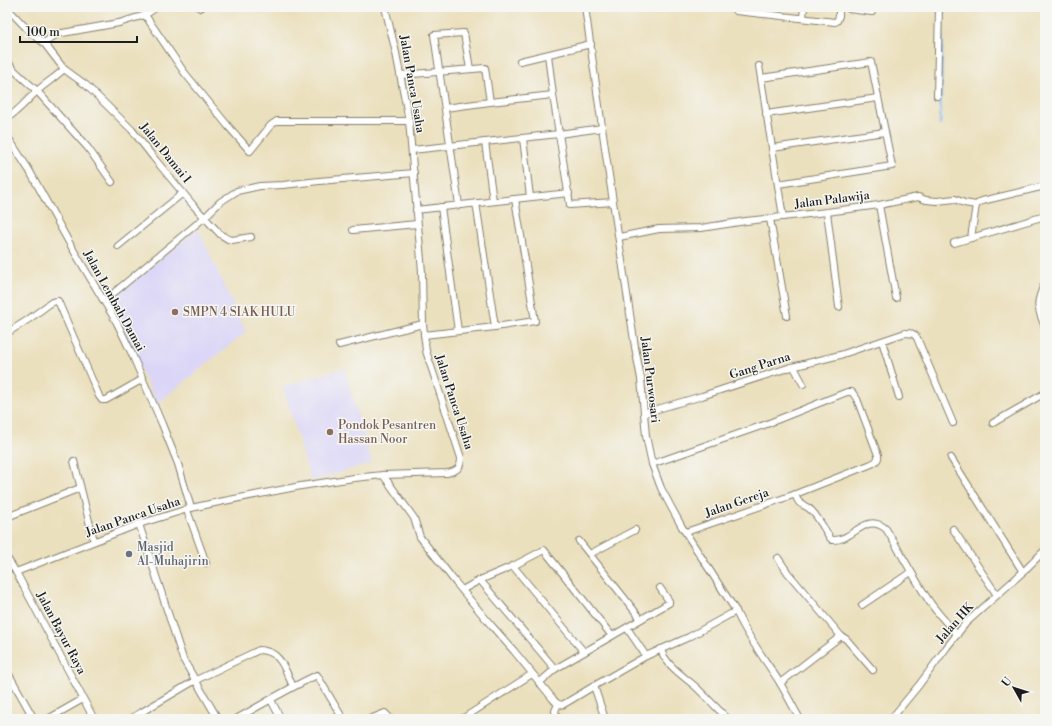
<svg xmlns="http://www.w3.org/2000/svg" width="1052" height="726" font-family="'Libre Bodoni',serif">
  <style>
    .built { fill: #dbd6f7 }
    .lines { fill: none; stroke-linecap: round; stroke-linejoin: round }
    .stream { stroke: #85baf3; stroke-width: 2.5 }
    .minor-casing { stroke: #847e6c; stroke-width: 8 }
    .minor { stroke: #fff; stroke-width: 6 }
    .education-dot { fill: #8d6e63; stroke: #f6f6f2; stroke-width: 1.5 }
    .worship-dot { fill: #6b7280; stroke: #f6f6f2; stroke-width: 1.5 }
    .labels { text-anchor: middle; dominant-baseline: central; stroke-width: 3; stroke-linejoin: round; paint-order: stroke }
    .street-label { font-size: 12px; fill: #1c1c1c; stroke: #f6f6f2 }
    .education-label { font-size: 12px; fill: #785e54; stroke: #f6f6f2; text-anchor: start }
    .worship-label { font-size: 12px; fill: #5b616d; stroke: #f6f6f2; text-anchor: start }
  </style>
  <rect width="100%" height="100%" fill="#f6f6f2"/>
  <filter id="ink" filterUnits="userSpaceOnUse"><feTurbulence type="fractalNoise" baseFrequency=".025" numOctaves="2"/><feDisplacementMap in="SourceGraphic" scale="8" xChannelSelector="R" yChannelSelector="G"/><feConvolveMatrix kernelMatrix="1 2 1 2 8 2 1 2 1" color-interpolation-filters="sRGB"/></filter>
  <filter id="wash" filterUnits="userSpaceOnUse"><feTurbulence type="fractalNoise" baseFrequency=".012" numOctaves="4" result="noise"/><feDisplacementMap in="SourceGraphic" scale="16" xChannelSelector="R" yChannelSelector="G"/><feGaussianBlur stdDeviation="0.9" result="paint"/><feColorMatrix in="noise" values="0 0 0 0 0 0 0 0 0 0 0 0 0 0 0 0 0 1.4 0 .05"/><feComposite in="paint" operator="in"/></filter>
  <g filter="url(#wash)">
    <rect width="100%" height="100%" fill="#ebe0bd"/>
    <g class="built">
      <path d="M198,229L246,332L157,404L108,301Z"/>
      <path d="M344,368L372,463L311,481L283,387Z"/>
    </g>
    <g class="lines">
      <path class="stream" d="M940,124L943,7"/>
    </g>
  </g>
  <g filter="url(#ink)">
    <g class="lines">
      <defs>
        <g id="minor">
          <path d="M199,7L200,8"/>
          <path d="M585,7L607,162L635,347L641,379L646,436L652,464L661,488L670,505L682,527L736,611C747,637 765,659 780,683C787,695 793,707 800,719"/>
          <path d="M732,7L736,11L835,22L837,21L839,16V7"/>
          <path d="M848,7L849,9L872,12"/>
          <path d="M145,15L157,7"/>
          <path d="M803,18L804,7"/>
          <path d="M44,43L57,34L119,23L145,15L184,72L228,126L250,151L271,125L277,121H409"/>
          <path d="M548,55L553,95L570,205L613,202"/>
          <path d="M7,61L15,71L37,91L88,148L112,182"/>
          <path d="M520,61L591,44"/>
          <path d="M759,66L783,217"/>
          <path d="M64,69L86,85L132,130L153,157L193,205L220,234L228,239L232,240L251,237"/>
          <path d="M401,75L485,68L490,102"/>
          <path d="M761,78L871,62L892,166L778,184"/>
          <path d="M937,96L939,7"/>
          <path d="M445,108L490,102L553,95"/>
          <path d="M766,114L878,98"/>
          <path d="M7,118C19,111 27,100 37,91C46,83 56,77 64,69L44,43L32,34L9,10L7,7"/>
          <path d="M7,136L29,170L71,246L117,323L131,352L162,424L178,464L191,508"/>
          <path d="M523,138L530,197"/>
          <path d="M485,142L493,201"/>
          <path d="M772,148L885,132"/>
          <path d="M412,150L559,134L602,128"/>
          <path d="M476,203L495,327"/>
          <path d="M459,205L434,35L464,33L470,69"/>
          <path d="M879,205L896,298"/>
          <path d="M441,207L458,331"/>
          <path d="M416,210L569,193"/>
          <path d="M827,212L839,307"/>
          <path d="M770,219L787,316"/>
          <path d="M353,230L417,224"/>
          <path d="M619,237L659,229L701,228L746,221L827,212L879,205L918,197L926,200L937,201L955,199L964,203L976,205L982,201L1045,186"/>
          <path d="M971,238L976,205"/>
          <path d="M954,243L1045,216"/>
          <path d="M118,246L183,193"/>
          <path d="M1045,283C1035,304 1037,307 1045,327"/>
          <path d="M104,301L205,217L220,202L237,191L260,186L283,185L319,181L414,173"/>
          <path d="M7,333L29,319L52,302L58,301L99,396L102,400H106L143,379"/>
          <path d="M424,335L495,327L535,321L515,199"/>
          <path d="M882,341L899,397"/>
          <path d="M339,345L423,324"/>
          <path d="M794,367L803,384"/>
          <path d="M644,413L702,396L788,368L840,355L905,333C911,333 914,333 917,338L953,423"/>
          <path d="M993,423L1045,393"/>
          <path d="M951,458L1023,572"/>
          <path d="M74,461L94,541"/>
          <path d="M652,464L764,425L847,392H852L857,399L878,455C879,461 874,463 869,465L793,495L686,532"/>
          <path d="M383,475L414,518L420,537L456,583L491,625L514,651L553,699C556,703 559,706 564,704L594,686L646,656L689,637L736,611"/>
          <path d="M795,494C800,509 804,502 812,511C818,517 825,530 830,538L832,540C853,542 865,511 886,529C901,553 914,578 929,601C937,613 948,624 957,635"/>
          <path d="M187,510L206,563"/>
          <path d="M7,517L80,488"/>
          <path d="M139,524L183,659L218,719"/>
          <path d="M953,529L997,595"/>
          <path d="M579,541L641,619"/>
          <path d="M590,554L635,530"/>
          <path d="M7,558L16,572L94,719"/>
          <path d="M778,558L788,573L841,636L846,639L873,670"/>
          <path d="M513,566L584,652"/>
          <path d="M16,572L139,524L191,508L219,502L301,486L354,478L383,475L447,473C457,471 461,468 461,458L426,351L423,324L422,272L409,121L396,53L385,7"/>
          <path d="M480,580L513,566L544,550L612,636"/>
          <path d="M462,590L480,580L555,669"/>
          <path d="M862,605L911,572"/>
          <path d="M627,628L646,656"/>
          <path d="M661,649C664,664 686,678 697,688C707,698 718,709 728,719"/>
          <path d="M7,671L34,719"/>
          <path d="M539,683L555,669L669,603V601L660,588"/>
          <path d="M780,683L841,636"/>
          <path d="M594,686L605,719"/>
          <path d="M271,700L281,719"/>
          <path d="M48,719L83,699"/>
          <path d="M130,719L196,680L259,650C262,650 266,651 269,652C282,656 287,675 293,686"/>
          <path d="M236,719C263,704 289,688 317,675L343,719"/>
          <path d="M370,719L385,713L391,719"/>
          <path d="M462,719L532,674"/>
          <path d="M557,719L555,711L558,704"/>
          <path d="M891,719L919,685L947,647L966,623L1023,572L1045,550"/>
          <path d="M1042,719L1045,718"/>
        </g>
      </defs>
      <use href="#minor" class="minor-casing"/>
      <use href="#minor" class="minor"/>
    </g>
  </g>
  <g class="education-dot">
    <circle cx="175" cy="312" r="4"/>
    <circle cx="330" cy="432" r="4"/>
  </g>
  <circle class="worship-dot" cx="129" cy="554" r="4"/>
  <g class="labels">
    <g class="street-label">
      <text transform="translate(412 84) rotate(80)">Jalan Panca Usaha</text>
      <text transform="translate(165 153) rotate(51)">Jalan Damai I</text>
      <text transform="translate(832 200) rotate(-7)">Jalan Palawija</text>
      <text transform="translate(114 301) rotate(61)">Jalan Lembah Damai</text>
      <text transform="translate(760 366) rotate(-18)">Gang Parna</text>
      <text transform="translate(650 380) rotate(83)">Jalan Purwosari</text>
      <text transform="translate(454 402) rotate(72)">Jalan Panca Usaha</text>
      <text transform="translate(737 503) rotate(-19)">Jalan Gereja</text>
      <text transform="translate(133 517) rotate(-19)">Jalan Panca Usaha</text>
      <text transform="translate(955 623) rotate(-48)">Jalan HK</text>
      <text transform="translate(61 633) rotate(62)">Jalan Bayur Raya</text>
    </g>
    <g class="education-label">
      <text x="183" y="312">SMPN 4 SIAK HULU</text>
      <text x="338" y="425">Pondok Pesantren<tspan x="338" dy="14">Hassan Noor</tspan></text>
    </g>
    <g class="worship-label">
      <text x="137" y="547">Masjid<tspan x="137" dy="14">Al-Muhajirin</tspan></text>
    </g>
  </g>
  <rect width="1052" height="726" fill="none" stroke="#f6f6f2" stroke-width="24"/>
  <g transform="translate(1014 688) rotate(309)" stroke="#f6f6f2" stroke-width="3" paint-order="stroke">
  <path d="M0-3L7 15L0 10L-7 15Z" fill="#1c1c1c"/>
  <text y="-6" font-size="11" font-weight="bold" text-anchor="middle" fill="#1c1c1c">U</text>
  </g>
  <path d="M20 36v6h117v-6" fill="none" stroke="#1c1c1c" stroke-width="2"/>
  <text x="26" y="36" font-size="12" fill="#1c1c1c" stroke="#f6f6f2" stroke-width="3" paint-order="stroke">100 m</text>
</svg>
